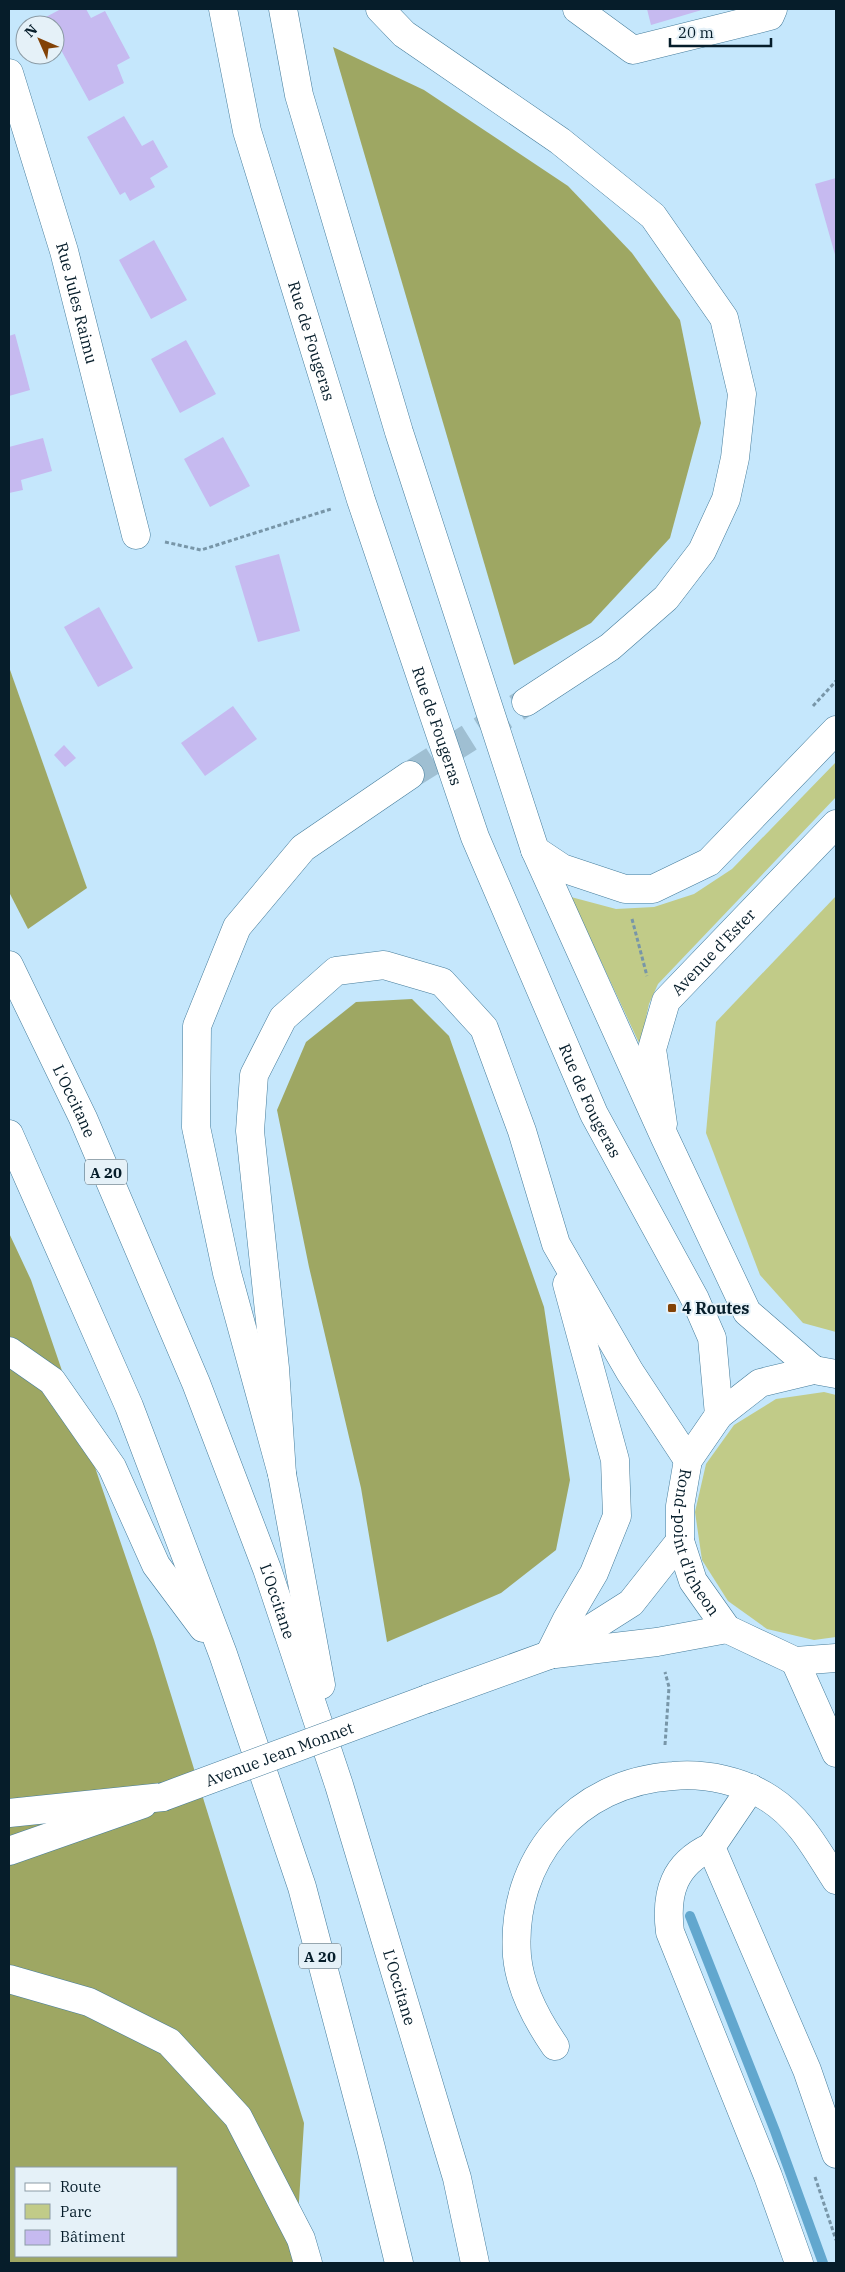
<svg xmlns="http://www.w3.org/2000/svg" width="845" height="2272" font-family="'IBM Plex Serif',serif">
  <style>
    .green { fill: #c1cb88 }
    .forest { fill: #9ea763; fill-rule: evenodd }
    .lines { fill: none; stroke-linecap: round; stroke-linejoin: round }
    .stream { stroke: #62a7ce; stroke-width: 10 }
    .building { fill: #c6baf0 }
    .highway-tunnel { stroke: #9fbfd2; stroke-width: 28; stroke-dasharray: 28 14; stroke-linecap: butt }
    .minor-casing { stroke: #457c9b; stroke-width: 29 }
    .major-casing { stroke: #457c9b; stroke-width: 29 }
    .highway-casing { stroke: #457c9b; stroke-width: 29 }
    .path { stroke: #7896a8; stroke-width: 3; stroke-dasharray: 4 2.5; stroke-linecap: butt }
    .minor { stroke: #fff; stroke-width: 28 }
    .major { stroke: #fff; stroke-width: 28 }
    .highway { stroke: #fff; stroke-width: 28 }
    .major-bridge-casing { stroke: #457c9b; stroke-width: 29; stroke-linecap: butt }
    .major-bridge { stroke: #fff; stroke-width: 28 }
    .poi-dot { fill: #824207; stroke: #e5f1f8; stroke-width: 2 }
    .labels { text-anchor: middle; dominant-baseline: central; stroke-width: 4; stroke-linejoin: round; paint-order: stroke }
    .shield { fill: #e5f1f8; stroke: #495d68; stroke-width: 1 }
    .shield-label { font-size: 15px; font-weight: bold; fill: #061d2a }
    .street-label { font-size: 16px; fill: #061d2a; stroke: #e5f1f8 }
    .poi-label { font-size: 16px; font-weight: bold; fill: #061d2a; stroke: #e5f1f8; text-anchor: start }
  </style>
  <rect width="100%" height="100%" fill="#c5e7fc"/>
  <g class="green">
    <path d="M836,762V797L658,984L649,1004L640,1045L571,897L616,909L654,907L694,894L732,869Z"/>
    <path d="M836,896V1332L803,1323L760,1275L706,1133L716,1022Z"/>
    <path d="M824,1392L836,1395V1637L814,1640L767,1629L728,1601L702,1560L695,1512L706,1464L734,1425L776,1399Z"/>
  </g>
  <g class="forest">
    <path d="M333,47L424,90L568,186L632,253L680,320L701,423L670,538L591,623L514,665Z"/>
    <path d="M9,667L87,888L28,929L9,892Z"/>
    <path d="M412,999L449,1036L544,1307L570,1480L556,1550L501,1593L387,1642L361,1488L309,1267L277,1110L306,1042L356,1002Z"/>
    <path d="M9,1233L31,1280L154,1640L304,2123L295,2263H9ZM16,2168H176V2256H16Z"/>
  </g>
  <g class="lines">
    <path class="stream" d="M690,1916L775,2131L823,2263"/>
  </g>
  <g class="building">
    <path d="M61,9H86L91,18L105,11L130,58L117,65L124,83L89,101L55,39V25H48L44,18Z"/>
    <path d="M647,9H705L651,25Z"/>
    <path d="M124,116L142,146L153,140L168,167L150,178L155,187L130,201L125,192L120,195L87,137Z"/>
    <path d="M836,178V258L815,184Z"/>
    <path d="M154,240L187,300L151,319L119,260Z"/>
    <path d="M15,334L30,390L9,396V336Z"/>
    <path d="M186,340L216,394L180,413L151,359Z"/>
    <path d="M223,437L250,486L210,507L184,459Z"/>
    <path d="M43,438L52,471L21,480L23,490L9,493V447Z"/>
    <path d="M279,554L300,631L258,642L235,566Z"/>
    <path d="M99,607L133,668L98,687L64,627Z"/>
    <path d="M233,706L257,739L205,776L181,743Z"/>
    <path d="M64,745L76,758L65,767L54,755Z"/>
  </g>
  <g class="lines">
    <path class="highway-tunnel" d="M410,775L526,702"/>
    <defs>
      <g id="minor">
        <path d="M577,9L633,50L770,16L773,9"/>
        <path id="s1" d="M9,73L64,251L136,535"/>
        <path d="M535,850L562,868L625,889H653L709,862L836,730"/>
        <path id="s2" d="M663,1124L652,1049L666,1001L836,824"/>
        <path d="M795,1661L836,1753"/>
        <path d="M751,1788L711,1847L807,2070L836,2154"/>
        <path d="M711,1847C674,1864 665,1893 670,1932L768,2176L799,2263"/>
        <path d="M555,2046C537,2020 520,1989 517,1956C510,1859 576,1782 673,1776C706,1773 743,1781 770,1799C801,1819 817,1851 836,1880"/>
      </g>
      <g id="major">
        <path id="s3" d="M223,9L247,131L361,500L475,837L594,1114L695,1299L712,1338L719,1415"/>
        <path d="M283,9L299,95L399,432L535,850L665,1138L747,1312L814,1370"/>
        <path id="s4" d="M836,1374L814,1370L760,1383L719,1415L688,1460L680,1506V1541L693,1581L727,1629L795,1661L836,1658"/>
        <path d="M555,1654L657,1642L727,1629"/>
        <path d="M427,1699L549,1655L631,1603L680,1541"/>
        <path d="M9,1851L143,1804"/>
      </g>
      <g id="highway">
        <path d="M380,9L404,34L560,141L653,216L724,318L742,394L735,458L726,499L702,551L666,598L610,647L526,702"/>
        <path id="s5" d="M9,965L83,1118L196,1383L267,1569L339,1785L457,2178L475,2263"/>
        <path d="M9,1134L129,1406L223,1654L302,1887L371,2148L399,2263"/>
        <path d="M9,1351L52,1381L112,1467L156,1565L203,1628"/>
        <path d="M282,1474L275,1368L250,1131L254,1075L283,1018L336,971L384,965L442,982L484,1028L522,1131L556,1244L630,1372L688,1460"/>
        <path d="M549,1655L567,1619L594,1573L617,1516L615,1460L567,1284"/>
        <path d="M321,1685L282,1474L227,1273L196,1127L197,1026L237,927L303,848L410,775"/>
        <path d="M9,1813L163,1797"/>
        <path d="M9,1979L89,2002L169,2042L238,2117L301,2239L308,2263"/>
      </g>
    </defs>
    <use href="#minor" class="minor-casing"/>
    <use href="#major" class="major-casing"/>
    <use href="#highway" class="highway-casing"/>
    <g class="path">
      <path d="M165,542L201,550L331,509"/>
      <path d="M813,706L836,681"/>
      <path d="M632,919L647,976"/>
      <path d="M665,1745L669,1687L665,1672"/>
      <path d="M815,2177L836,2240"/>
    </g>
    <use href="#minor" class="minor"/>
    <use href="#major" class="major"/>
    <use href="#highway" class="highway"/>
    <defs>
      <g id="major-bridge">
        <path id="s6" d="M163,1797L427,1699"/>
      </g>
    </defs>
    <use href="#major-bridge" class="major-bridge-casing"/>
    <use href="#major-bridge" class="major-bridge"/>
  </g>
  <rect class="poi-dot" x="667" y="1303" width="10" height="10" rx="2.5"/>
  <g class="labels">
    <g class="shield">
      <rect x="85" y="1159.5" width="42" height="25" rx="4"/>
      <rect x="299" y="1943.5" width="42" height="25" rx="4"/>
    </g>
    <g class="shield-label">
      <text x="106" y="1172">A 20</text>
      <text x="320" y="1956">A 20</text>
    </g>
    <g class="street-label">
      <text stroke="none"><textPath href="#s1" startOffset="240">Rue Jules Raimu</textPath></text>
      <text stroke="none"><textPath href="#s3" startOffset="344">Rue de Fougeras</textPath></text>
      <text stroke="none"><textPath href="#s3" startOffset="749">Rue de Fougeras</textPath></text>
      <text stroke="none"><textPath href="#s2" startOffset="194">Avenue d'Ester</textPath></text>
      <text stroke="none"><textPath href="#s3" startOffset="1154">Rue de Fougeras</textPath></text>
      <text stroke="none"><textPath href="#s5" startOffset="151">L'Occitane</textPath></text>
      <text stroke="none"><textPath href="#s4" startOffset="271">Rond-point d'Icheon</textPath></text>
      <text stroke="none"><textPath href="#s5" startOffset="691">L'Occitane</textPath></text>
      <text stroke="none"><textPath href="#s6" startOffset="124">Avenue Jean Monnet</textPath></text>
      <text stroke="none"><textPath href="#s5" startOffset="1096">L'Occitane</textPath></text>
    </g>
    <g class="poi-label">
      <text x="682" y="1308">4 Routes</text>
    </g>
  </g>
  <rect width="845" height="2272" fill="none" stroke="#061d2a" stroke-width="20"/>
  <rect x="15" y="2167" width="162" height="90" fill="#e5f1f8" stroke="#8c9ca6"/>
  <rect x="25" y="2183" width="25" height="8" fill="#ffffff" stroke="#8c9ca6"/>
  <text x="60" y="2192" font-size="15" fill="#061d2a">Route</text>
  <rect x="25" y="2204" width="25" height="15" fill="#c1cb88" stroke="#8c9ca6"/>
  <text x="60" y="2217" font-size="15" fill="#061d2a">Parc</text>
  <rect x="25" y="2230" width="25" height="15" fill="#c6baf0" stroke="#8c9ca6"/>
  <text x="60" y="2242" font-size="15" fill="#061d2a">Bâtiment</text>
  <g transform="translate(40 40) rotate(315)"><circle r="24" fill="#e5f1f8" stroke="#8c9ca6"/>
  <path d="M0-4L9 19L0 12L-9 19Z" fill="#824207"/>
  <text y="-8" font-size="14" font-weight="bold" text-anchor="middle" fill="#061d2a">N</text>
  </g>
  <path d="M670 38v8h101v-8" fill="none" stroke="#061d2a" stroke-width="2.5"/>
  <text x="678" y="38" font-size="15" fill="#061d2a" stroke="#e5f1f8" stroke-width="4" paint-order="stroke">20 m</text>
</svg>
